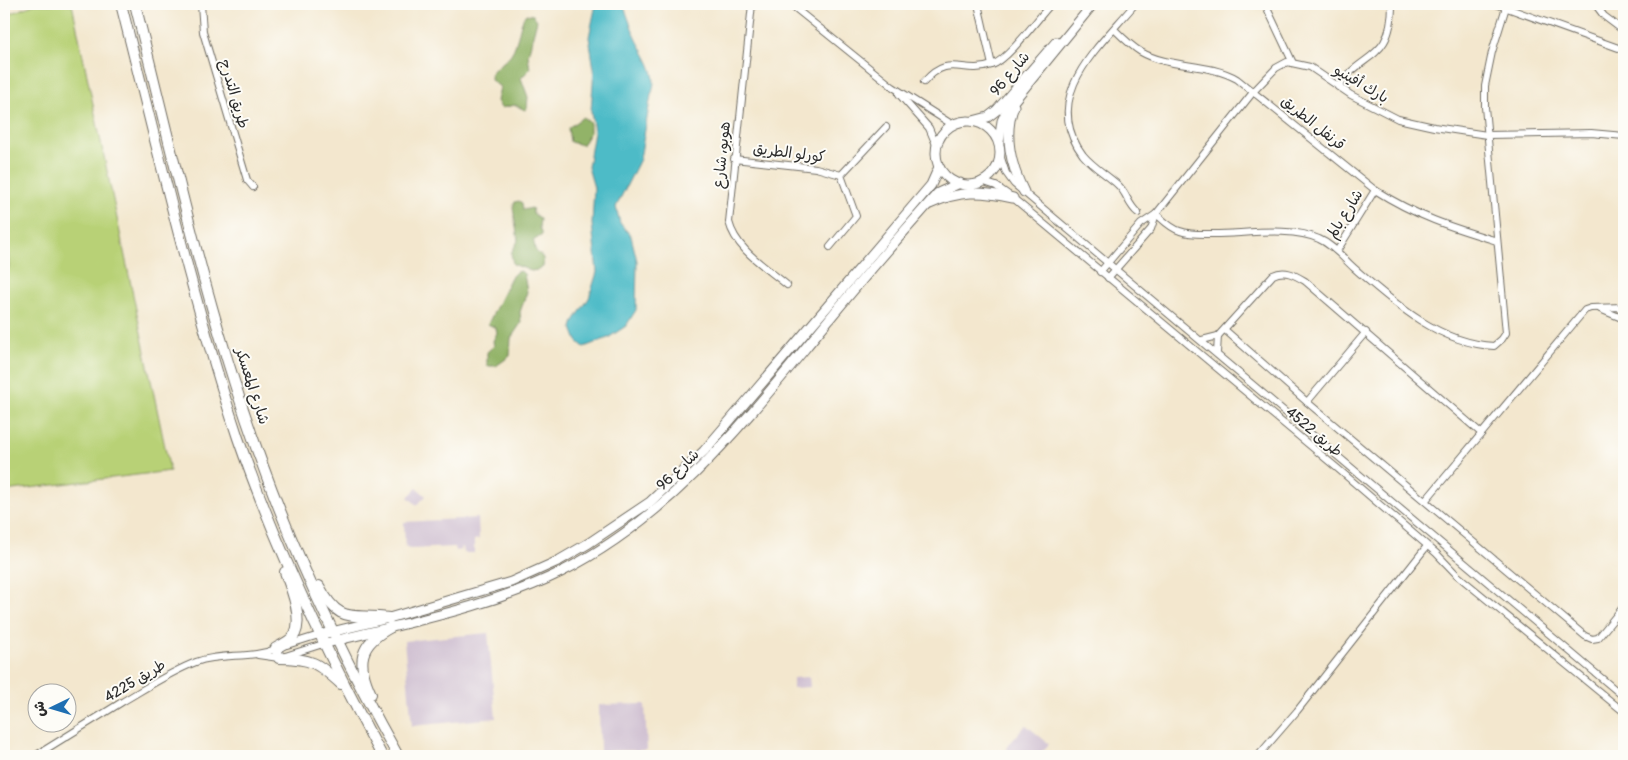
<svg xmlns="http://www.w3.org/2000/svg" width="1628" height="760" font-family="Pangolin,'Playpen Sans Arabic',sans-serif">
  <style>
    .industrial { fill: #cebed0 }
    .green { fill: #b8d176; stroke: #727e50 }
    .forest { fill: #92b367; stroke: #5e6f49 }
    .water { fill: #4ebbc7; stroke: #3c7379 }
    .lines { fill: none; stroke-linecap: round; stroke-linejoin: round }
    .street-casing { stroke: #716d64; stroke-width: 8 }
    .secondary-casing { stroke: #716d64; stroke-width: 11 }
    .primary-casing { stroke: #716d64; stroke-width: 12 }
    .street { stroke: #fff; stroke-width: 6 }
    .secondary { stroke: #fff; stroke-width: 9 }
    .primary { stroke: #fff; stroke-width: 10 }
    .labels { text-anchor: middle; dominant-baseline: central; stroke-width: 4; stroke-linejoin: round; paint-order: stroke }
    .street-label { font-size: 15px; fill: #2b2b2b; stroke: #fdfcf7 }
  </style>
  <rect width="100%" height="100%" fill="#fdfcf7"/>
  <filter id="ink" filterUnits="userSpaceOnUse"><feTurbulence type="fractalNoise" baseFrequency=".02" numOctaves="2"/><feDisplacementMap in="SourceGraphic" scale="10" xChannelSelector="R" yChannelSelector="G"/><feConvolveMatrix kernelMatrix="1 2 1 2 8 2 1 2 1" color-interpolation-filters="sRGB"/></filter>
  <filter id="wash" filterUnits="userSpaceOnUse"><feTurbulence type="fractalNoise" baseFrequency=".0096" numOctaves="4" result="noise"/><feDisplacementMap in="SourceGraphic" scale="20" xChannelSelector="R" yChannelSelector="G"/><feGaussianBlur stdDeviation="1.12" result="paint"/><feColorMatrix in="noise" values="0 0 0 0 0 0 0 0 0 0 0 0 0 0 0 0 0 1.4 0 .05"/><feComposite in="paint" operator="in"/></filter>
  <g filter="url(#wash)">
    <rect width="100%" height="100%" fill="#f3e7ce"/>
    <g class="industrial">
      <path d="M417,488L426,496L417,505L408,497Z"/>
      <path d="M478,518L479,539L474,540V553H464L463,547L461,548V550L455,551L454,547L409,549L405,545L404,522Z"/>
      <path d="M488,633L496,718L412,726L404,641Z"/>
      <path d="M809,677L810,687L793,688V678Z"/>
      <path d="M645,704L647,750L600,751L599,705Z"/>
      <path d="M1026,725L1049,744L1038,756H1015L1006,748Z"/>
    </g>
    <path class="green" d="M35,4H72L170,471L4,491V269L9,268L4,148V16Z"/>
    <g class="forest">
      <path d="M526,14L533,15L537,20L528,55L530,69L521,78L528,97L527,108L525,110L515,105L501,108L497,101L500,87L491,80V73C497,65 506,62 511,54C519,43 519,21 526,14Z"/>
      <path d="M583,117L590,123V132L582,145L570,142L568,128Z"/>
      <path d="M519,201L522,203L523,210L532,208L533,213L540,219L539,228L542,235L533,241C535,243 534,246 535,249C539,257 545,253 543,267L538,270L531,271L513,264L511,253L518,241L513,207L515,202Z"/>
      <path d="M521,271L524,274L527,292L520,312L521,323L511,338L510,356L496,366H487V352L494,346L493,341L497,333L496,328L488,324L511,277L516,272Z"/>
    </g>
    <path class="water" d="M596,4H623C627,14 630,24 634,33C642,54 661,72 651,95L640,159L616,207L620,223L631,236L637,261L636,310L626,326L608,338L584,347L577,341L572,328L574,321L589,298L597,272L592,224L594,188L588,167L594,132L591,111L594,69L589,37Z"/>
  </g>
  <g filter="url(#ink)">
    <g class="lines">
      <defs>
        <g id="street">
          <path d="M201,4L203,32L247,180L253,187"/>
          <path d="M752,4L729,222C736,250 766,267 787,285"/>
          <path d="M790,4L893,87L953,125"/>
          <path d="M978,4L992,65"/>
          <path d="M1135,4C1100,46 1039,96 1083,155C1093,167 1107,175 1118,185C1127,193 1128,205 1138,213"/>
          <path d="M1265,4L1292,61"/>
          <path d="M1496,4L1624,50"/>
          <path d="M1595,4L1604,16L1624,31"/>
          <path d="M1114,29C1122,37 1131,46 1141,52C1171,69 1207,62 1237,79L1375,190C1416,216 1450,227 1497,241"/>
          <path d="M924,82C950,52 962,76 992,65C1009,59 1037,19 1051,4"/>
          <path d="M1338,87C1362,51 1392,62 1392,4"/>
          <path d="M899,94L929,128L937,147"/>
          <path d="M1001,158L1006,173L1014,184L1624,697"/>
          <path d="M734,159L816,168L841,175L856,216L830,247"/>
          <path d="M841,175L886,127"/>
          <path d="M981,181L996,186L1013,198L1337,468L1436,553L1457,575L1624,712"/>
          <path d="M1156,214C1163,220 1170,228 1180,231C1191,235 1202,234 1214,234C1244,234 1292,226 1319,239C1333,245 1343,258 1354,268C1394,303 1438,343 1494,346L1502,339L1506,333L1485,107V86L1492,52L1506,7"/>
          <path d="M1337,251L1375,190"/>
          <path d="M1100,272L1141,224L1156,214L1254,91L1276,68L1287,62L1310,67L1351,95L1398,119L1434,127L1487,135L1591,133L1624,136"/>
          <path d="M1108,278L1151,229L1156,214"/>
          <path d="M1600,309L1624,319"/>
          <path d="M1225,330L1307,402L1585,636L1592,639L1598,638L1624,606"/>
          <path d="M1202,340L1218,336L1273,275C1285,269 1295,275 1305,281L1481,433"/>
          <path d="M1217,353L1218,336"/>
          <path d="M1307,402L1366,332"/>
          <path d="M1426,500L1585,310L1591,308L1624,307"/>
          <path d="M287,645L319,635"/>
          <path d="M258,655L279,658L323,644"/>
          <path d="M35,756C64,738 93,720 122,702C146,688 170,672 196,662C223,652 251,660 278,648"/>
          <path d="M1258,756L1297,711L1427,546"/>
        </g>
        <g id="secondary">
          <path d="M1014,106C1003,134 1011,166 1024,192"/>
          <path d="M973,121L988,117L997,110L1056,42"/>
          <circle cx="968" cy="153" r="32"/>
          <path d="M999,142L1002,121L1008,108L1093,4"/>
          <path d="M930,204C961,190 980,191 1013,198"/>
          <path d="M319,635L389,618L511,582L558,561L589,543L650,502L704,451L931,185L939,167"/>
          <path d="M323,644C403,623 486,609 561,572C670,517 741,426 817,334C856,286 897,239 938,193L960,183"/>
        </g>
        <g id="primary">
          <path d="M121,4C158,149 191,296 238,438C276,548 327,654 382,756"/>
          <path d="M135,4C165,123 192,244 228,362C269,498 328,632 398,756"/>
          <path d="M285,572C291,588 303,617 295,634C292,640 282,645 276,648L279,658C311,658 318,663 341,684"/>
          <path d="M319,586C340,626 352,613 389,618"/>
          <path d="M371,694C356,662 359,644 391,627"/>
        </g>
      </defs>
      <use href="#street" class="street-casing"/>
      <use href="#secondary" class="secondary-casing"/>
      <use href="#primary" class="primary-casing"/>
      <use href="#street" class="street"/>
      <use href="#secondary" class="secondary"/>
      <use href="#primary" class="primary"/>
    </g>
  </g>
  <g class="labels">
    <g class="street-label">
      <text transform="translate(1010 74) rotate(-50)">شارع 96</text>
      <text transform="translate(1361 84) rotate(31)">بارك أفينيو</text>
      <text transform="translate(234 94) rotate(74)">طريق التدرج</text>
      <text transform="translate(1313 123) rotate(39)">قرنفل الطريق</text>
      <text transform="translate(789 153) rotate(7)">كورلو الطريق</text>
      <text transform="translate(722 155) rotate(-84)">هوبو، شارع</text>
      <text transform="translate(1345 214) rotate(-58)">شارع بالم</text>
      <text transform="translate(252 386) rotate(72)">شارع المعسكر</text>
      <text transform="translate(1314 432) rotate(40)">طريق 4522</text>
      <text transform="translate(678 470) rotate(-44)">شارع 96</text>
      <text transform="translate(135 681) rotate(-31)">طريق 4225</text>
    </g>
  </g>
  <rect width="1628" height="760" fill="none" stroke="#fdfcf7" stroke-width="20"/>
  <g transform="translate(52 708) rotate(265)"><circle r="24" fill="#fdfcf7" stroke="#a9a8a5"/>
  <path d="M0-4L9 19L0 12L-9 19Z" fill="#1f6fb2"/>
  <text y="-8" font-size="14" font-weight="bold" text-anchor="middle" fill="#2b2b2b">ش</text>
  </g>
</svg>
